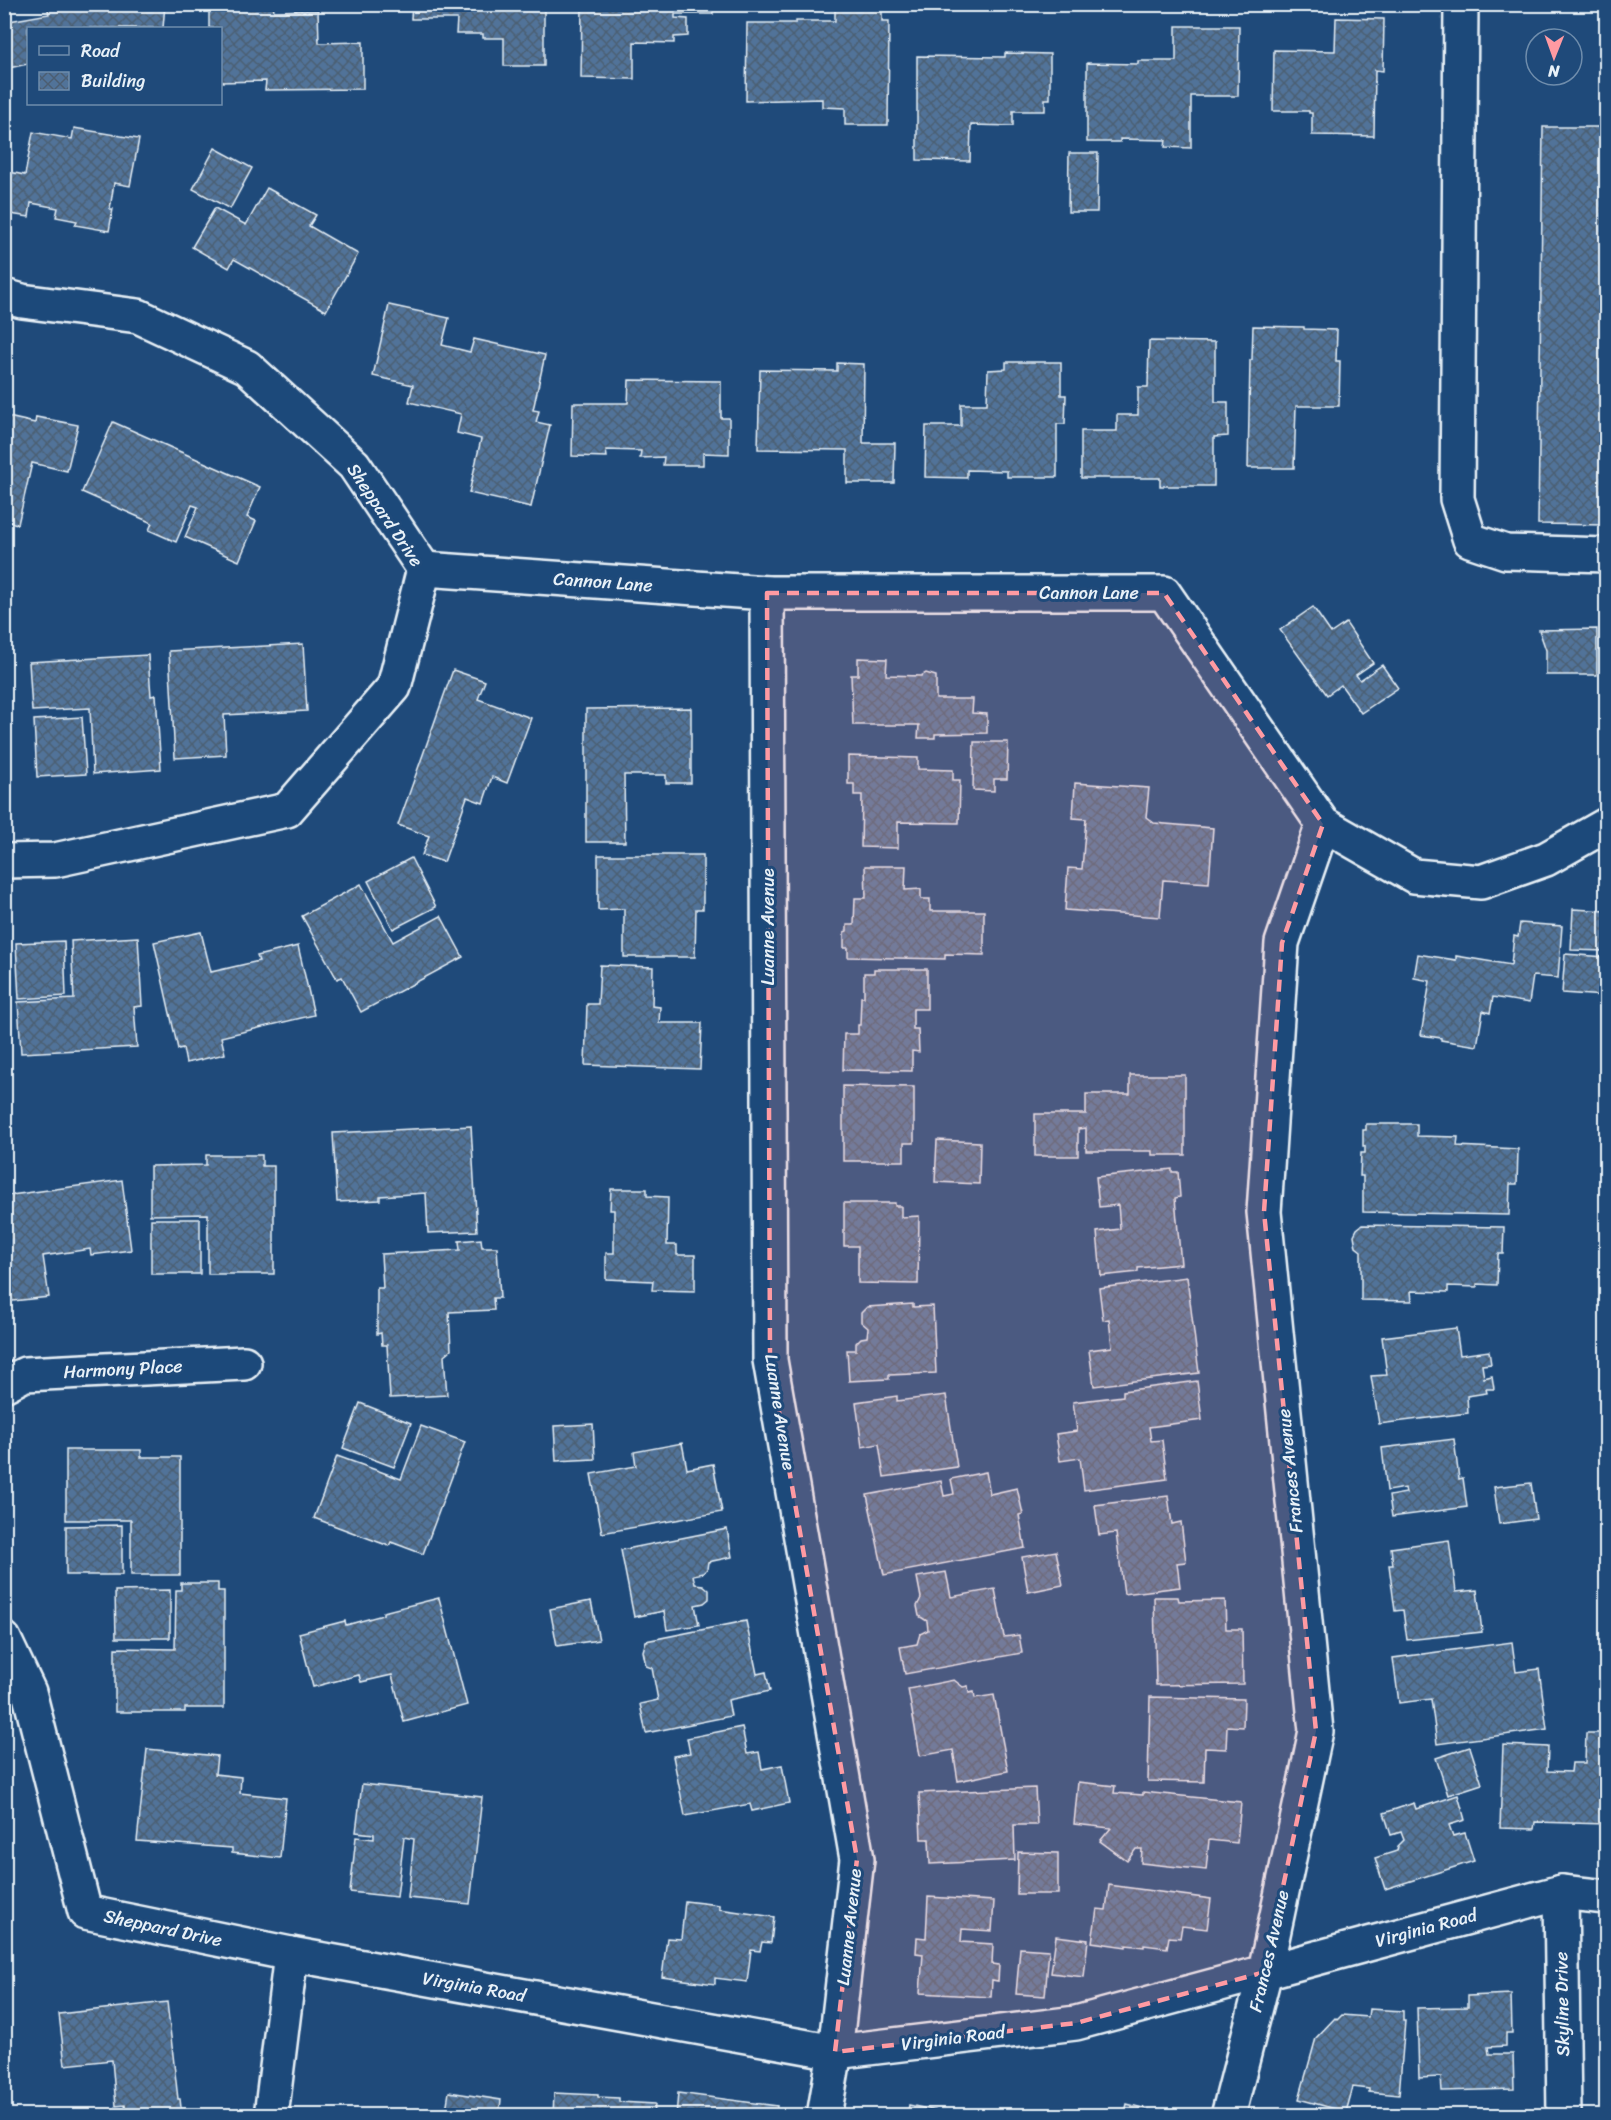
<svg xmlns="http://www.w3.org/2000/svg" width="1611" height="2120" font-family="Sriracha,sans-serif">
  <style>
    .building { fill: url(#building-cross-hatch); stroke: #e8f1f8; stroke-width: 1.5 }
    .lines { fill: none; stroke-linecap: round; stroke-linejoin: round }
    .minor-casing { stroke: #e8f1f8; stroke-width: 38 }
    .minor { stroke: #1f4a7a; stroke-width: 33 }
    .marked { fill: #ff9aa2; fill-opacity: 0.2; stroke: #ff9aa2; stroke-width: 4.5; stroke-dasharray: 12 8; stroke-linejoin: round }
    .labels { text-anchor: middle; dominant-baseline: central; stroke-width: 6; stroke-linejoin: round; paint-order: stroke }
    .street-label { font-size: 18px; fill: #e8f1f8; stroke: #1f4a7a }
  </style>
  <defs>
    <pattern id="building-cross-hatch" width="8" height="8" patternUnits="userSpaceOnUse" patternTransform="scale(1.5)"><rect width="8" height="8" fill="#517399"/><path d="M0 0l8 8M0 8l8-8" fill="none" stroke="#4c5e72"/></pattern>
  </defs>
  <rect width="100%" height="100%" fill="#1f4a7a"/>
  <filter id="ink" filterUnits="userSpaceOnUse"><feTurbulence type="fractalNoise" baseFrequency=".0167" numOctaves="2"/><feDisplacementMap in="SourceGraphic" scale="12" xChannelSelector="R" yChannelSelector="G"/><feConvolveMatrix kernelMatrix="1 2 1 2 8 2 1 2 1" color-interpolation-filters="sRGB"/></filter>
  <g filter="url(#ink)">
    <g class="building">
      <path d="M165,4L163,28H28V64L4,69V22L49,14L47,5Z"/>
      <path d="M209,4H273L274,11L318,10L319,43L363,42V89L265,90L266,81L220,82V28H209Z"/>
      <path d="M412,4H544V66H504V38H483V34H456L457,19H411Z"/>
      <path d="M582,4H713V14H675V18L688,19V36L674,37V43L634,42V79L581,78Z"/>
      <path d="M835,4H882V21H889L888,125H845V108L822,107V99L746,101L747,23H796V21H835Z"/>
      <path d="M1336,18L1384,19L1383,71L1375,70L1374,136L1312,135V113H1309V111H1273L1274,50L1335,51Z"/>
      <path d="M1176,26H1239L1238,96H1191V148L1165,147L1166,140L1120,139V142H1087V63L1138,64V61H1176Z"/>
      <path d="M1005,53L1050,54V99H1045V111H1013V126L971,125L970,161L917,160V56L1005,57Z"/>
      <path d="M1543,127H1606V525L1538,524Z"/>
      <path d="M74,128L139,139L130,186L114,183L110,209H113L109,231L75,225L77,221L56,217L58,208L31,203L29,217L4,213V171L25,175L33,132L72,139Z"/>
      <path d="M215,148L252,168L230,209L193,189Z"/>
      <path d="M1069,153H1098L1097,212H1068Z"/>
      <path d="M267,188L316,215L309,226L358,254L326,311L234,259L229,268L192,247L215,208L246,225Z"/>
      <path d="M389,305L449,318L442,345L470,352L474,339L545,355L533,410L539,411L536,422L550,425L531,507L469,493L481,439L457,433L461,414L409,402L413,385L373,376Z"/>
      <path d="M1253,326L1304,327V329L1337,330L1336,361H1340L1339,406H1296L1294,468H1248L1250,360H1252Z"/>
      <path d="M1149,341L1215,342V402H1228V436L1214,437V486H1160V478H1081V431H1117V415H1138V387H1148Z"/>
      <path d="M1006,362H1061V395H1066L1065,424H1057V477H1007V471L967,470V478L925,477L926,426H961V404H987L988,370L1006,369Z"/>
      <path d="M837,363L864,364L863,443H895L894,483H847V450L758,449L760,370L837,371Z"/>
      <path d="M629,380L721,381V418H729V454L703,453V465H663L664,457L640,458L641,451L606,450L607,457L572,456L573,403H628Z"/>
      <path d="M4,416L35,423L36,417L78,425L67,471L32,463L18,524L4,521Z"/>
      <path d="M113,422L260,487L247,517L256,521L239,561L185,537L198,507L192,505L176,542L149,530L152,523L82,492Z"/>
      <path d="M1313,607L1331,633L1346,623L1373,663L1356,675L1360,680L1382,665L1398,688L1361,713L1341,685L1327,695L1280,630Z"/>
      <path d="M1597,629V675H1546V650L1539,630Z"/>
      <path d="M303,644L307,711L224,715L226,755L175,758L169,651Z"/>
      <path d="M148,655L151,696L156,695L161,769L93,774L90,708L32,711L29,662Z"/>
      <path d="M858,658L887,659L886,675L921,676L926,673L936,676V699H973L972,713L987,714V733L935,734V738H918L919,725H853L851,675H858Z"/>
      <path d="M453,670L485,681L478,699L531,718L507,783L492,777L483,803L467,797L444,862L422,855L429,836L398,825Z"/>
      <path d="M4,685L9,780H4Z"/>
      <path d="M691,708V783H666V775H624L625,842H586V709Z"/>
      <path d="M82,717L86,774L37,777L34,720Z"/>
      <path d="M974,742H1008L1007,779H994V791L973,790Z"/>
      <path d="M848,756L918,758V769L953,770V780H960L959,823L898,822V848L861,847L862,795H854V784H848Z"/>
      <path d="M1075,783L1149,788L1146,817L1154,823L1213,828L1209,883L1163,880L1160,917L1065,910L1068,868L1082,869L1086,819L1073,818Z"/>
      <path d="M598,855H703V909H696L695,957H624V909L598,910Z"/>
      <path d="M411,858L436,907L393,929L368,881Z"/>
      <path d="M865,866H906L905,890L921,889V899H930V911H984V955L945,954V959L848,957V948H844V932L847,931V925H854L855,898H866Z"/>
      <path d="M361,884L393,942L441,916L463,957L361,1012L342,977L337,979L302,916Z"/>
      <path d="M1573,909L1606,911V951L1571,950Z"/>
      <path d="M1520,923L1562,926L1558,978L1533,976L1529,1003L1493,997L1490,1013L1483,1011L1477,1046L1441,1040V1038L1421,1035L1430,981L1414,978L1418,954L1456,960V956L1511,965L1514,936L1518,937Z"/>
      <path d="M201,932L211,972L259,961L257,956L298,946L314,1015L221,1037L225,1054L186,1063L183,1048L178,1049L154,942Z"/>
      <path d="M138,937L142,1006L134,1007L137,1047L21,1053L18,1002L74,999L71,941Z"/>
      <path d="M64,941L66,996L19,999L16,943Z"/>
      <path d="M1565,954L1606,957L1604,996L1562,993Z"/>
      <path d="M600,965L653,967L652,1006L660,1007L659,1023H702L700,1069L585,1065L587,1004H598Z"/>
      <path d="M874,969H927V1009H913V1029H918L919,1052L912,1051V1071L843,1070L844,1034H858V1025H860L861,997H864V973H874Z"/>
      <path d="M1130,1075H1185V1155H1152V1151H1086V1128L1078,1129V1156H1035V1114H1086V1094H1130Z"/>
      <path d="M843,1086L914,1087V1143H904V1161H843Z"/>
      <path d="M1366,1124H1417V1136L1458,1137L1457,1146L1518,1149L1517,1184H1510L1509,1215L1363,1212V1176H1360L1361,1153H1365V1146H1363V1130H1366Z"/>
      <path d="M471,1126L477,1231L428,1233L426,1193L380,1196V1200L337,1202L333,1133Z"/>
      <path d="M937,1140L980,1142L979,1184L935,1182Z"/>
      <path d="M206,1155H262V1166H274V1274H208V1214L150,1215V1166L206,1165Z"/>
      <path d="M1172,1169V1172H1178L1180,1197L1175,1198L1181,1264L1138,1268V1272L1101,1276L1097,1232L1120,1229L1118,1205L1099,1207L1096,1177Z"/>
      <path d="M122,1180L131,1250L91,1255L90,1249L43,1256L49,1297L4,1302V1196Z"/>
      <path d="M611,1189H647V1196L668,1197L667,1245H677V1255H695V1291L652,1290L653,1281L606,1279V1253H614V1210H610Z"/>
      <path d="M844,1203H895V1206H901V1217L919,1216L918,1284L858,1283V1246H844Z"/>
      <rect x="151" y="1219" width="49" height="55"/>
      <path d="M1362,1225L1504,1227L1503,1254H1498L1497,1285L1477,1284V1287L1448,1286V1292L1411,1291L1412,1301L1361,1300V1251L1356,1247L1354,1235L1357,1229Z"/>
      <path d="M481,1239L482,1247H497L500,1298H493L494,1310L449,1312L451,1350L444,1356L447,1395L390,1398L387,1345H382L381,1333L377,1334V1288H383L381,1254L460,1250L459,1241Z"/>
      <path d="M1187,1277L1199,1373L1094,1386L1089,1350L1112,1347L1109,1319L1103,1320L1099,1288Z"/>
      <path d="M913,1304V1307L933,1306L936,1373L889,1375V1379L849,1381L847,1350H856V1343L861,1338L867,1337L868,1328L861,1322V1313L867,1307Z"/>
      <path d="M1456,1328L1460,1355L1489,1351L1491,1364L1482,1365L1484,1378L1492,1376L1494,1389H1486L1487,1393L1467,1396L1468,1413L1379,1424L1371,1376L1387,1375L1382,1337Z"/>
      <path d="M1197,1381L1202,1420L1149,1427L1151,1441L1162,1440L1167,1479L1084,1490L1080,1458L1060,1461L1056,1434L1077,1431L1073,1402L1123,1396V1391Z"/>
      <path d="M946,1395L957,1467L884,1477L879,1444L862,1447L856,1402L897,1396V1401Z"/>
      <path d="M360,1403L411,1423L394,1467L343,1448Z"/>
      <path d="M593,1424L595,1459L556,1461L554,1426Z"/>
      <path d="M421,1426L465,1442L423,1554L391,1542L389,1546L314,1518L337,1456L401,1479Z"/>
      <path d="M1454,1439L1459,1479L1463,1478L1467,1507L1392,1517L1389,1496L1406,1493L1405,1488L1387,1491L1382,1448Z"/>
      <path d="M682,1443L687,1469L713,1464L722,1512L602,1533L591,1474L636,1466L634,1452Z"/>
      <path d="M66,1450H141V1457H180V1575H131V1520H66Z"/>
      <path d="M986,1472L990,1494L1017,1488L1023,1514L1019,1515L1025,1548L884,1575L867,1495L941,1481L944,1496L954,1494L951,1479Z"/>
      <path d="M1531,1483L1536,1519L1499,1524L1494,1487Z"/>
      <path d="M1168,1496L1172,1524L1181,1522L1186,1562L1177,1563L1180,1587L1124,1594L1116,1533L1099,1535L1095,1505Z"/>
      <path d="M122,1525V1575H66V1526Z"/>
      <path d="M727,1529L732,1557L708,1562L707,1569L703,1573L693,1575L695,1584L703,1585L709,1590V1599L704,1603L695,1605L699,1625L667,1630L664,1611L634,1617L621,1550Z"/>
      <path d="M1449,1540L1456,1592L1477,1590L1482,1632L1407,1640L1403,1610L1395,1611L1389,1565H1393L1391,1548Z"/>
      <path d="M1056,1551L1063,1585L1028,1592L1022,1557Z"/>
      <path d="M946,1572L951,1597L995,1589L1004,1637L1019,1635L1022,1653L905,1674L900,1647L917,1644L920,1634L928,1630L927,1621L919,1616L917,1606L921,1598L917,1577Z"/>
      <path d="M181,1583H218V1591H224V1708H185V1712H115V1648L175,1649L176,1590H181Z"/>
      <path d="M170,1590V1638H116L115,1591Z"/>
      <path d="M1154,1597H1178L1179,1601L1225,1600L1226,1629H1242L1243,1684L1156,1685Z"/>
      <path d="M439,1598L467,1705L404,1722L392,1675L361,1682L359,1675L313,1687L299,1633L345,1621L346,1625L383,1615V1612Z"/>
      <path d="M591,1601L599,1640L557,1646L550,1609Z"/>
      <path d="M746,1621L757,1674L766,1672L770,1691L728,1700L731,1716L646,1733L640,1704L658,1700L652,1668L646,1666L643,1651L646,1641Z"/>
      <path d="M1512,1642L1516,1672L1539,1669L1547,1729L1437,1744L1431,1699L1399,1703L1393,1658Z"/>
      <path d="M954,1680L963,1687L968,1686L969,1693L974,1692L975,1698L994,1695L1008,1771L958,1781L953,1750L920,1756L908,1689Z"/>
      <path d="M1150,1697L1244,1699L1243,1727L1227,1726L1226,1749L1205,1748L1204,1782L1148,1781Z"/>
      <path d="M742,1727L747,1754L759,1752L762,1769L782,1765L789,1803L752,1811L750,1804L685,1816L673,1756L690,1753L687,1738Z"/>
      <path d="M1586,1733H1606V1824L1535,1822L1534,1829L1500,1828L1503,1745L1548,1747L1547,1771L1571,1772L1572,1763H1585Z"/>
      <path d="M1470,1747L1482,1784L1448,1795L1436,1758Z"/>
      <path d="M147,1749L217,1756L215,1774L241,1777L240,1793L286,1798L280,1858L232,1853V1848L137,1841Z"/>
      <path d="M1078,1782L1115,1786L1114,1793L1143,1795V1792L1241,1802L1237,1843L1209,1840L1206,1870L1141,1863L1142,1849H1136L1127,1861L1100,1841L1111,1828L1074,1824Z"/>
      <path d="M362,1784L482,1797L470,1904L408,1898L414,1839L404,1837L397,1897L350,1892L356,1837L374,1839V1834L356,1832Z"/>
      <path d="M1035,1788L1037,1825H1014L1015,1860L930,1864L929,1839H921L919,1793Z"/>
      <path d="M1458,1795L1465,1820L1449,1825L1453,1836L1465,1833L1474,1861L1385,1889L1375,1858L1397,1851L1398,1846L1404,1840L1401,1832L1391,1835L1384,1813L1414,1803L1416,1809Z"/>
      <path d="M1018,1852L1058,1853V1894H1017Z"/>
      <path d="M1109,1885L1211,1899L1207,1929L1182,1926L1180,1938L1169,1937L1167,1948L1144,1945V1947L1126,1945V1947L1092,1942L1097,1909L1106,1910Z"/>
      <path d="M928,1897L994,1901L992,1931L962,1929L961,1942L993,1944L992,1964L999,1965L998,1981L992,1980L991,1997L920,1993L923,1954L916,1953L917,1937L926,1938Z"/>
      <path d="M685,1901L719,1905V1909L774,1917L771,1943L762,1942L760,1951L751,1950L747,1982L715,1978V1984L662,1977L667,1938L681,1939Z"/>
      <path d="M1056,1936L1088,1940L1084,1977L1051,1973Z"/>
      <path d="M1020,1948L1049,1950L1045,1996L1016,1994Z"/>
      <path d="M1511,1994L1512,2033H1506V2046L1488,2047L1489,2054H1513L1514,2089L1442,2091L1441,2077L1419,2078L1417,2008L1468,2007V1996Z"/>
      <path d="M167,2002L178,2099H180L182,2116H127L125,2105L116,2106L112,2060L65,2065L59,2014Z"/>
      <path d="M1369,2009L1403,2011V2021H1405L1399,2095L1369,2092V2089L1353,2087L1346,2112L1299,2099L1316,2038L1335,2018L1337,2020L1342,2015L1368,2017Z"/>
      <path d="M449,2092L501,2100L499,2116H445Z"/>
      <path d="M554,2093L598,2095V2097L619,2098V2102L655,2104L654,2116H553Z"/>
      <path d="M678,2093L777,2106L776,2116H676Z"/>
      <path d="M1127,2104L1166,2114V2116H1124Z"/>
      <path d="M909,2105L961,2116H907Z"/>
    </g>
    <g class="lines">
      <defs>
        <g id="minor">
          <path d="M1461,4L1457,499L1470,540L1506,552L1606,555"/>
          <path d="M4,296L22,301L138,316L247,367L354,465L424,569L394,687L287,810L55,860L4,861"/>
          <path d="M424,569L767,593H1164L1323,824L1414,876L1481,882L1546,859L1606,825"/>
          <path d="M767,593L770,1360L857,1859L835,2052L824,2116"/>
          <path d="M4,1385L25,1374L244,1363"/>
          <path d="M4,1639L29,1692L85,1912L291,1954L835,2052L1076,2023L1561,1892L1606,1897"/>
          <path d="M1561,1892L1564,2116"/>
          <path d="M271,2116L291,1954"/>
          <path d="M1228,2116L1265,1972L1316,1731L1264,1212L1282,943L1323,824"/>
        </g>
      </defs>
      <use href="#minor" class="minor-casing"/>
      <use href="#minor" class="minor"/>
    </g>
  </g>
  <path class="marked" d="M767,593H1164L1323,824L1282,943L1264,1212L1316,1731L1265,1972L1076,2023L835,2052L857,1859L770,1360Z"/>
  <g class="labels">
    <g class="street-label">
      <text transform="translate(385 515) rotate(56)">Sheppard Drive</text>
      <text transform="translate(603 582) rotate(4)">Cannon Lane</text>
      <text x="1089" y="593">Cannon Lane</text>
      <text transform="translate(768 927) rotate(-90)">Luanne Avenue</text>
      <text transform="translate(123 1369) rotate(-3)">Harmony Place</text>
      <text transform="translate(780 1412) rotate(81)">Luanne Avenue</text>
      <text transform="translate(1290 1471) rotate(-96)">Frances Avenue</text>
      <text transform="translate(849 1927) rotate(-84)">Luanne Avenue</text>
      <text transform="translate(163 1928) rotate(12)">Sheppard Drive</text>
      <text transform="translate(1426 1928) rotate(-15)">Virginia Road</text>
      <text transform="translate(1269 1951) rotate(-77)">Frances Avenue</text>
      <text transform="translate(474 1987) rotate(10)">Virginia Road</text>
      <text transform="translate(1562 2004) rotate(-91)">Skyline Drive</text>
      <text transform="translate(953 2038) rotate(-7)">Virginia Road</text>
    </g>
  </g>
  <rect width="1611" height="2120" fill="none" stroke="#1f4a7a" stroke-width="24"/>
  <rect x="12" y="12" width="1587" height="2096" fill="none" stroke="#e8f1f8" stroke-width="2" filter="url(#ink)"/>
  <rect x="27" y="27" width="195" height="78" fill="#1f4a7a" stroke="#6f8dac" stroke-width="1.5"/>
  <rect x="39" y="46" width="30" height="9" fill="#1f4a7a" stroke="#6f8dac" stroke-width="1.5"/>
  <text x="81" y="57" font-size="18" fill="#e8f1f8">Road</text>
  <rect x="39" y="72" width="30" height="18" fill="url(#building-cross-hatch)" stroke="#6f8dac" stroke-width="1.5"/>
  <text x="81" y="87" font-size="18" fill="#e8f1f8">Building</text>
  <g transform="translate(1554 57) rotate(181)"><circle r="28" fill="#1f4a7a" stroke="#6f8dac" stroke-width="1.5"/>
  <path d="M0-4.5L10 22L0 15L-10 22Z" fill="#ff9aa2"/>
  <text y="-9" font-size="16" font-weight="bold" text-anchor="middle" fill="#e8f1f8">N</text>
  </g>
</svg>
